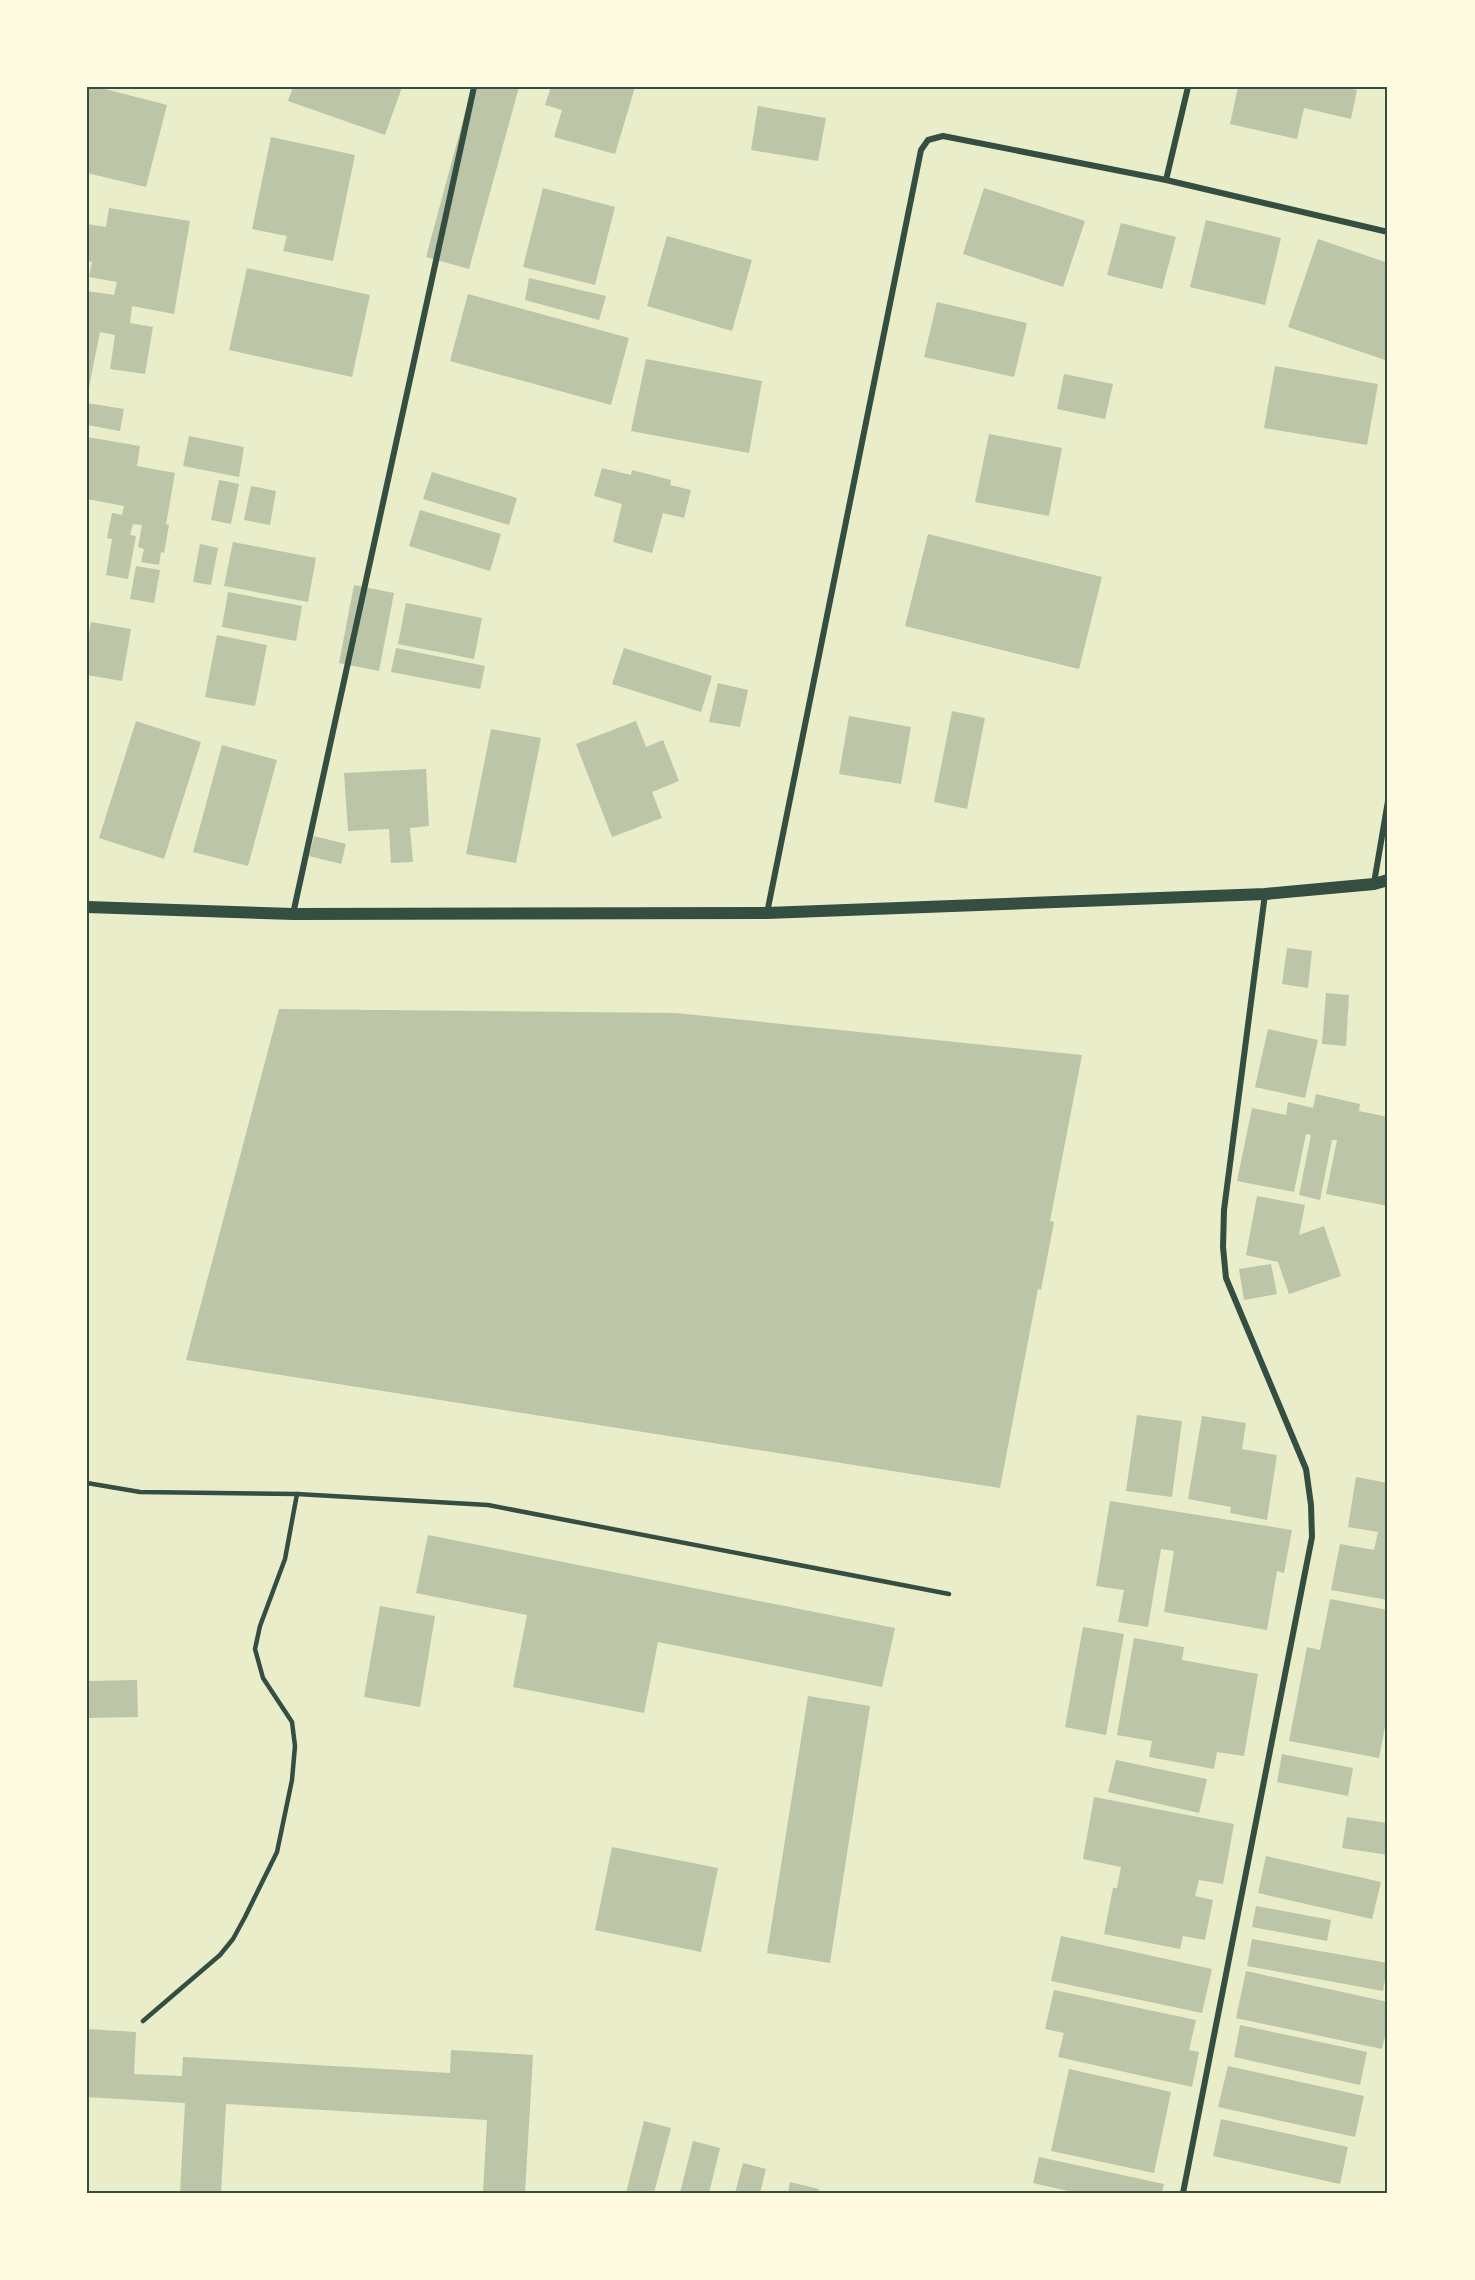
<svg xmlns="http://www.w3.org/2000/svg" width="1475" height="2280" font-family="'Alegreya Sans',sans-serif">
  <style>
    .building { fill: #bcc5a7 }
    .lines { fill: none; stroke-linecap: round; stroke-linejoin: round }
    .service { stroke: #344e41; stroke-width: 4.5 }
    .minor { stroke: #344e41; stroke-width: 6 }
    .secondary { stroke: #344e41; stroke-width: 12 }
    .neatline { fill: none; stroke: #344e41; stroke-width: 2 }
  </style>
  <rect width="100%" height="100%" fill="#e9edc9"/>
  <g class="building">
    <path d="M87,87H97L167,105L146,187L87,173Z"/>
    <path d="M293,87H402L385,135L288,101Z"/>
    <path d="M472,87H519L469,269L426,257Z"/>
    <path d="M551,87H635L615,154L554,137L562,110L545,105Z"/>
    <path d="M1238,87H1343L1357,90L1351,119L1304,108L1297,139L1230,124Z"/>
    <path d="M758,106L826,118L818,161L751,150Z"/>
    <path d="M271,137L355,155L333,261L283,251L287,236L252,229Z"/>
    <path d="M543,188L615,207L595,285L523,267Z"/>
    <path d="M984,188L1085,221L1063,287L963,254Z"/>
    <path d="M109,208L190,221L174,314L132,306L130,323L153,327L145,374L110,369L115,335L100,332L87,397V291L114,295L117,282L89,277L92,262L87,261V224L106,227Z"/>
    <path d="M1206,220L1281,238L1265,305L1190,287Z"/>
    <path d="M1121,223L1176,237L1162,289L1107,275Z"/>
    <path d="M667,236L752,260L732,331L647,306Z"/>
    <path d="M1318,239L1388,263V361L1288,327Z"/>
    <path d="M247,268L370,295L352,377L229,350Z"/>
    <path d="M529,278L606,296L599,320L525,300Z"/>
    <path d="M468,294L629,338L611,405L450,361Z"/>
    <path d="M937,302L1027,323L1014,377L924,357Z"/>
    <path d="M646,359L762,381L749,453L631,431Z"/>
    <path d="M1275,366L1378,384L1367,445L1264,428Z"/>
    <path d="M1064,374L1113,384L1105,419L1057,409Z"/>
    <path d="M87,403L124,409L120,431L87,425Z"/>
    <path d="M989,434L1062,448L1049,516L975,502Z"/>
    <path d="M189,436L244,447L239,477L183,466Z"/>
    <path d="M87,437L140,446L137,466L175,473L166,524L169,525L164,553L161,552L159,565L141,562L144,549L138,547L142,525L133,524L130,535L136,536L128,579L106,575L112,539L107,538L112,513L122,515L124,506L87,499Z"/>
    <path d="M602,468L631,475L632,470L671,480L670,485L691,490L684,518L663,513L652,553L613,542L622,504L594,496Z"/>
    <path d="M432,472L517,498L509,525L423,499Z"/>
    <path d="M219,480L239,484L231,524L211,520Z"/>
    <path d="M251,486L276,491L270,525L244,520Z"/>
    <path d="M420,510L501,534L490,571L409,546Z"/>
    <path d="M928,534L1102,577L1079,669L905,626Z"/>
    <path d="M233,542L316,558L308,602L224,586Z"/>
    <path d="M200,544L218,548L211,585L193,582Z"/>
    <path d="M136,566L160,570L154,603L130,599Z"/>
    <path d="M354,585L394,593L379,671L339,663Z"/>
    <path d="M228,592L302,606L296,641L222,627Z"/>
    <path d="M406,603L482,618L474,659L398,644Z"/>
    <path d="M91,622L131,629L122,681L87,675V645Z"/>
    <path d="M217,635L267,645L255,706L205,697Z"/>
    <path d="M396,648L485,666L480,689L391,672Z"/>
    <path d="M624,648L712,676L701,712L612,684Z"/>
    <path d="M718,683L748,690L740,727L709,722Z"/>
    <path d="M952,711L985,718L967,809L934,802Z"/>
    <path d="M849,716L911,727L901,784L839,774Z"/>
    <path d="M136,721L201,742L164,859L99,838Z"/>
    <path d="M636,721L646,747L663,740L679,781L652,792L662,818L612,837L576,744Z"/>
    <path d="M491,729L541,738L516,863L466,854Z"/>
    <path d="M222,745L277,760L248,866L193,852Z"/>
    <path d="M426,769L429,826L410,828L413,862L391,863L389,829L348,831L344,773Z"/>
    <path d="M314,836L346,844L341,864L309,856Z"/>
    <path d="M1287,948L1312,951L1308,988L1282,984Z"/>
    <path d="M1326,993L1349,995L1346,1046L1322,1044Z"/>
    <path d="M279,1009L676,1013L1082,1055L1050,1221L1054,1222L1041,1290L1038,1289L1000,1488L186,1360Z"/>
    <path d="M1268,1029L1318,1040L1305,1098L1255,1087Z"/>
    <path d="M1316,1094L1360,1104L1359,1111L1388,1117V1206L1326,1194L1337,1140H1332L1320,1200L1299,1195L1311,1135L1306,1134L1294,1192L1237,1181L1252,1108L1286,1115L1288,1102L1313,1108Z"/>
    <path d="M1257,1196L1305,1205L1299,1235L1324,1226L1341,1276L1289,1294L1278,1262L1246,1255Z"/>
    <path d="M1271,1264L1277,1294L1244,1300L1239,1269Z"/>
    <path d="M1137,1415L1182,1421L1172,1497L1126,1491Z"/>
    <path d="M1202,1416L1246,1423L1242,1449L1277,1455L1267,1520L1230,1513L1231,1507L1188,1499Z"/>
    <path d="M1356,1477L1388,1483V1600L1331,1590L1340,1544L1374,1550L1378,1532L1348,1527Z"/>
    <path d="M1110,1501L1292,1530L1284,1573L1277,1571L1267,1630L1164,1612L1174,1551L1161,1549L1148,1627L1118,1622L1124,1590L1096,1586Z"/>
    <path d="M428,1535L895,1628L882,1687L658,1642L644,1713L513,1687L527,1615L416,1593Z"/>
    <path d="M1330,1599L1388,1610V1721H1386L1379,1758L1289,1741L1307,1647L1320,1650Z"/>
    <path d="M380,1606L435,1616L420,1707L364,1697Z"/>
    <path d="M1083,1627L1124,1634L1106,1735L1065,1727Z"/>
    <path d="M1134,1638L1184,1647L1182,1660L1258,1674L1244,1756L1217,1752L1214,1769L1149,1757L1152,1741L1117,1735Z"/>
    <path d="M137,1680L138,1717L87,1718V1681Z"/>
    <path d="M808,1696L870,1706L830,1963L767,1953Z"/>
    <path d="M1282,1754L1353,1768L1348,1796L1277,1782Z"/>
    <path d="M1116,1760L1207,1779L1199,1813L1108,1792Z"/>
    <path d="M1094,1797L1234,1824L1223,1884L1199,1880L1195,1896L1213,1900L1205,1940L1183,1936L1180,1949L1104,1934L1113,1888H1117L1121,1867L1083,1859Z"/>
    <path d="M1347,1817L1388,1823V1855L1342,1848Z"/>
    <path d="M612,1847L718,1868L701,1952L595,1930Z"/>
    <path d="M1266,1856L1381,1882L1372,1919L1258,1893Z"/>
    <path d="M1256,1906L1331,1920L1327,1941L1252,1927Z"/>
    <path d="M1061,1936L1212,1969L1202,2013L1051,1981Z"/>
    <path d="M1252,1939L1388,1963L1383,1991L1247,1966Z"/>
    <path d="M1246,1971L1388,2002V2022L1382,2049L1236,2018Z"/>
    <path d="M1054,1990L1196,2020L1189,2050L1199,2052L1192,2087L1058,2057L1064,2033L1045,2029Z"/>
    <path d="M1240,2025L1367,2052L1360,2085L1234,2057Z"/>
    <path d="M87,2029L136,2032L134,2074L182,2076L183,2057L450,2073L451,2050L533,2055L525,2193H483L487,2120L226,2104L221,2193H180L185,2103L87,2097Z"/>
    <path d="M1228,2066L1364,2096L1355,2137L1218,2107Z"/>
    <path d="M1069,2069L1171,2092L1154,2173L1051,2151Z"/>
    <path d="M1221,2119L1348,2147L1340,2184L1213,2156Z"/>
    <path d="M644,2121L671,2128L654,2193H626Z"/>
    <path d="M693,2141L720,2148L709,2193H680Z"/>
    <path d="M1039,2157L1164,2184L1162,2193H1077L1033,2183Z"/>
    <path d="M743,2163L766,2169L760,2193H735Z"/>
    <path d="M790,2182L819,2189L818,2193H788Z"/>
  </g>
  <g class="lines">
    <g class="service">
      <path d="M87,1483L140,1492L297,1494L488,1505L949,1594"/>
      <path d="M143,2021L220,1955L233,1939L245,1917L277,1852L292,1780L295,1746L292,1722L263,1678L255,1649L260,1626L285,1559L297,1494"/>
    </g>
    <g class="minor">
      <path d="M1166,180L1188,87"/>
      <path d="M1374,883L1388,801"/>
      <path d="M767,913L921,150L928,140L943,136L1166,180L1388,232"/>
      <path d="M293,914L474,87"/>
      <path d="M1183,2193L1312,1537L1311,1505L1306,1469L1226,1278L1223,1247L1224,1210L1265,894"/>
    </g>
    <path class="secondary" d="M87,907L293,914L767,913L1265,894L1374,884L1388,880"/>
  </g>
  <rect width="1475" height="2280" fill="none" stroke="#fefae0" stroke-width="177"/>
  <rect x="88" y="88" width="1298" height="2104" class="neatline"/>
</svg>
